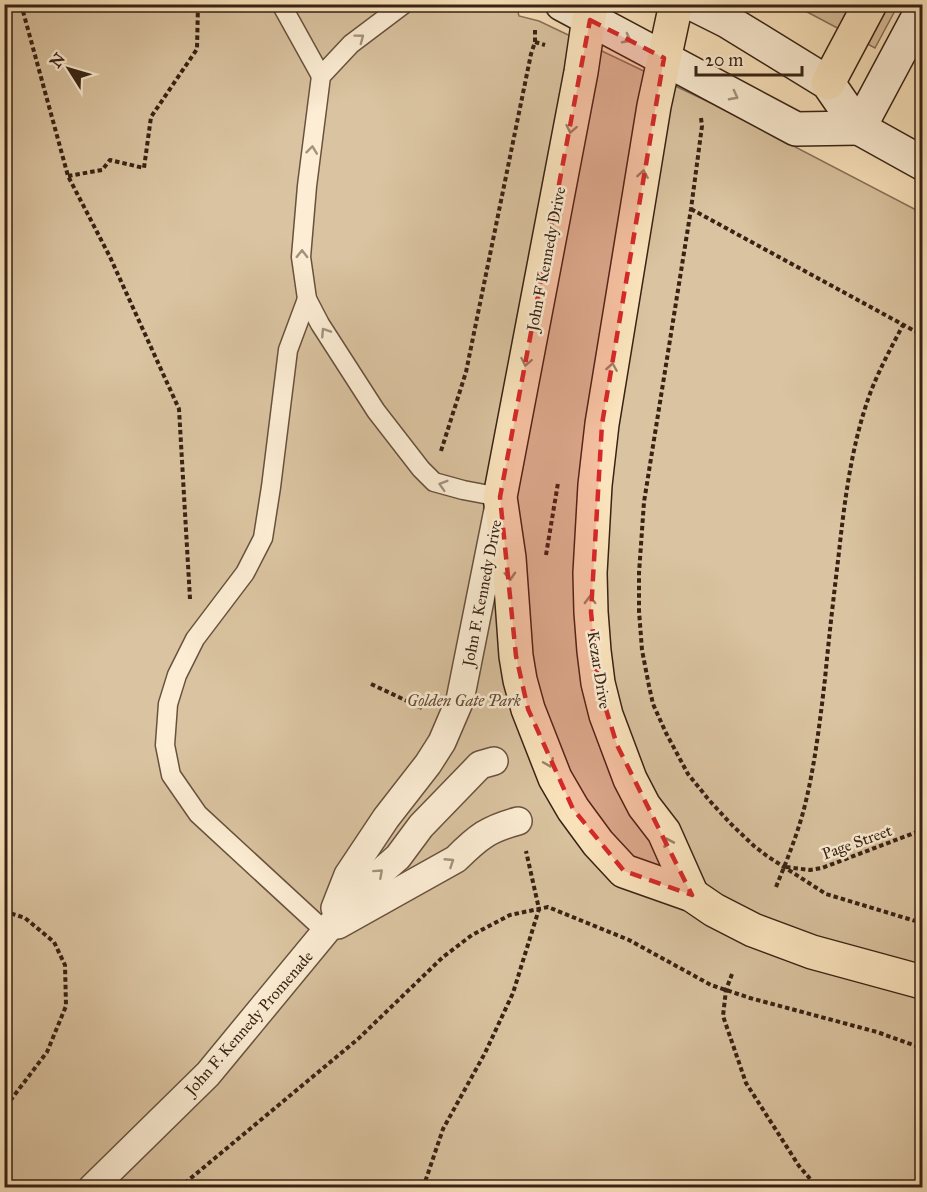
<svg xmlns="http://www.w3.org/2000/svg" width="927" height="1192" font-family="'IM FELL Great Primer',serif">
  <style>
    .green { fill: #dac3a0; stroke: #88725a; stroke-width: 1.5 }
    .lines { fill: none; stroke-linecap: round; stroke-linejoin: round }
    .service-casing { stroke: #68523e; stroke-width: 21 }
    .pedestrian-casing { stroke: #68523e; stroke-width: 30 }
    .secondary-casing { stroke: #372214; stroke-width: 36 }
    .primary-casing { stroke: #372214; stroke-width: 36 }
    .path { stroke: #372214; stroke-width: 4; stroke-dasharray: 4.5 3; stroke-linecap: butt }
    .service { stroke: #fcedd4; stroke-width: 18 }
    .pedestrian { stroke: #fcedd4; stroke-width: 27 }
    .secondary { stroke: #fcedd4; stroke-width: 33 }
    .primary { stroke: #fbe4bd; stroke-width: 33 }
    .oneway { stroke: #a3927e }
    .oneway2 { stroke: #998368 }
    .marked { fill: #d62828; fill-opacity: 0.2; stroke: #d62828; stroke-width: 4.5; stroke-dasharray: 12 8; stroke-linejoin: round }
    .labels { text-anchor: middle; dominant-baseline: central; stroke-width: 5; stroke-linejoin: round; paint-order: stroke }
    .street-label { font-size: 16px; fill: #372214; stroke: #fcedd4 }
    .park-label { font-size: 16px; font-style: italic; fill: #604a37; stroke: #fcedd4 }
  </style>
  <rect width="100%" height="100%" fill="#fbe4bd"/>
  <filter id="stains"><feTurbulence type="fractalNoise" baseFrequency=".00333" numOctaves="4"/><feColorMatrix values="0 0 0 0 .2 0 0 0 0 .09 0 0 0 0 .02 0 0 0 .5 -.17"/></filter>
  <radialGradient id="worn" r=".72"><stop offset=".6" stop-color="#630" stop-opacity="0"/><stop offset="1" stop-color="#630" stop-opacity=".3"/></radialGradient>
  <g class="green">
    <path d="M5,5H505L518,12L519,16L539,21L713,104L922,213V1187L5,1188Z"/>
    <path d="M794,5H898L875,48Z"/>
  </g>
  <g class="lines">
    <defs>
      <g id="service">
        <path d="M281,4L321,76"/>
        <path d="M404,4L351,44L321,76L307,186L301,257L307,299L320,324L376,411L421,469L434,482L463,490L500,497"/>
        <path d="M307,299L288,350L271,487L263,538L245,573L195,639L177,675L168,704L165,745L171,775L198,814L326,932"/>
      </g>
      <g id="pedestrian">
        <path d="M335,908L348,875L386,818L428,764L442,742L460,700L498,510"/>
        <path d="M338,925L456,859C478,837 488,829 518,821"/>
        <path d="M92,1188L208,1074L359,891L398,857L421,826L480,765L494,761"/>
      </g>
      <g id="secondary">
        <path d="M562,4L796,129L859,128"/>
        <path d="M693,4L727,21L828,83L859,128L922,163"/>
        <path d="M859,128L922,10"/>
      </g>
      <g id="primary">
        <path d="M591,4L581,72L500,497L509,558L516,656L520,680L528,709L555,778L573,809L598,843L624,871L692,895L714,910L753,930L812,952L922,982"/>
        <path d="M676,4L654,106L602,424L595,485L590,573L591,612L594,651L598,683L606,715L630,779L644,806L664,832L692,895"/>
        <path d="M828,83L870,4"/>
      </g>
    </defs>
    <use href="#service" class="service-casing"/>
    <use href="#pedestrian" class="pedestrian-casing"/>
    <use href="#secondary" class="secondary-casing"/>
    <use href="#primary" class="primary-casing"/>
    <g class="path">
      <path d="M21,4L68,176L110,257L179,409L190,599"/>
      <path d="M535,42V27"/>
      <path d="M701,118L702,126L691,209L644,502L639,573V611L642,650L649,686L653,704L666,733L688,774L709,800L731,824L754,846L767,856L826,894L922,923"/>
      <path d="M68,176L102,170L110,160L144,168L151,117L197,49L198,4"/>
      <path d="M691,209L922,335"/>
      <path d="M441,451L466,372L531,54L535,42L545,45"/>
      <path d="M546,555L558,483"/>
      <path d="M371,684L422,708"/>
      <path d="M786,867L810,870L822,868L922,830"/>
      <path d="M776,887C787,860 798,833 805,805C815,764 820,721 825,679C829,636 834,594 839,552C845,497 852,442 871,391C880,368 892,346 903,325"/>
      <path d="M4,911L25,918L54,942L65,965L66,1006L47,1052L10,1101L4,1103"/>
      <path d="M732,974L726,990L723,1016L746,1083L799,1166L818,1188"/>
      <path d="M179,1188L358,1039L443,957L472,935L510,915L548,907L629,940L711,985L750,998L877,1032L922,1048"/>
      <path d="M423,1188L443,1129L485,1053L513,993L539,909L526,851"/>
    </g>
    <use href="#service" class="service"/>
    <use href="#pedestrian" class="pedestrian"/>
    <use href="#secondary" class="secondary"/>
    <use href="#primary" class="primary"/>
  </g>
  <defs><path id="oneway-chevron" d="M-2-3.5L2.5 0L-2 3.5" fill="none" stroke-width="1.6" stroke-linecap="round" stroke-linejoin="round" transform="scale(1.5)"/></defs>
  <g class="oneway">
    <use href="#oneway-chevron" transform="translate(360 38) rotate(-37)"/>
    <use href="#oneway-chevron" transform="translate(627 39) rotate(28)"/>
    <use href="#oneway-chevron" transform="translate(734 96) rotate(28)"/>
    <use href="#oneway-chevron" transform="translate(312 150) rotate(-83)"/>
    <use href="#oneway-chevron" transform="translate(302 254) rotate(-89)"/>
    <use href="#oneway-chevron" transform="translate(325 332) rotate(-123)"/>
    <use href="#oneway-chevron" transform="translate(443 485) rotate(-163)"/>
    <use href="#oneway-chevron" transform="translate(450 862) rotate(-33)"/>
    <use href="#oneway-chevron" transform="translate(379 873) rotate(-42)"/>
  </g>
  <g class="oneway2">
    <use href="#oneway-chevron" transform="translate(571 129) rotate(101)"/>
    <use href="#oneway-chevron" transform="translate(643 174) rotate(-81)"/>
    <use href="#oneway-chevron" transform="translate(526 362) rotate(101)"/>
    <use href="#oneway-chevron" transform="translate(612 367) rotate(-81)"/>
    <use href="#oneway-chevron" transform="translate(510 576) rotate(87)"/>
    <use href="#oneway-chevron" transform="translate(590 600) rotate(-91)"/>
    <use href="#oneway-chevron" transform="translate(549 763) rotate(68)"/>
    <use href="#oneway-chevron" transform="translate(668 842) rotate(-114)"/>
  </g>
  <path class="marked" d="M590,20L664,58L602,424L591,612L598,683L617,745L692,895L624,871L573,809L528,709L516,656L500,497Z"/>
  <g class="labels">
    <g class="street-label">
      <text transform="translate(546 259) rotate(-79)">John F Kennedy Drive</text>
      <text transform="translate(482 593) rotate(-79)">John F. Kennedy Drive</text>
      <text transform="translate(599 670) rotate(81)">Kezar Drive</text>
      <text transform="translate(857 842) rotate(-20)">Page Street</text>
      <text transform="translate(249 1023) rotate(-49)">John F. Kennedy Promenade</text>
    </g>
    <g class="park-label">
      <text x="464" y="700">Golden Gate Park</text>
    </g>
  </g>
  <rect width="927" height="1192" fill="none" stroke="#fbe4bd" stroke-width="24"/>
  <rect x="6" y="6" width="915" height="1180" fill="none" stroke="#372214" stroke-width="3"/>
  <rect x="12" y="12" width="903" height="1168" fill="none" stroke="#372214" stroke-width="1.5"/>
  <g transform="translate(69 69) rotate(307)" stroke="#fcedd4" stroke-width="4.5" paint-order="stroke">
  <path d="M0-4.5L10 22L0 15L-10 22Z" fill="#372214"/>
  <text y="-9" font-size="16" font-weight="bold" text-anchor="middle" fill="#372214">N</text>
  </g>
  <path d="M696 66v9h106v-9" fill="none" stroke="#372214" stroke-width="3"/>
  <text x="705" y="66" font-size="18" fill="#372214" stroke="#fcedd4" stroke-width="4.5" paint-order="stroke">20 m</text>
  <rect width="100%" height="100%" filter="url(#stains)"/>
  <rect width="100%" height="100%" fill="url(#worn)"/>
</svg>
